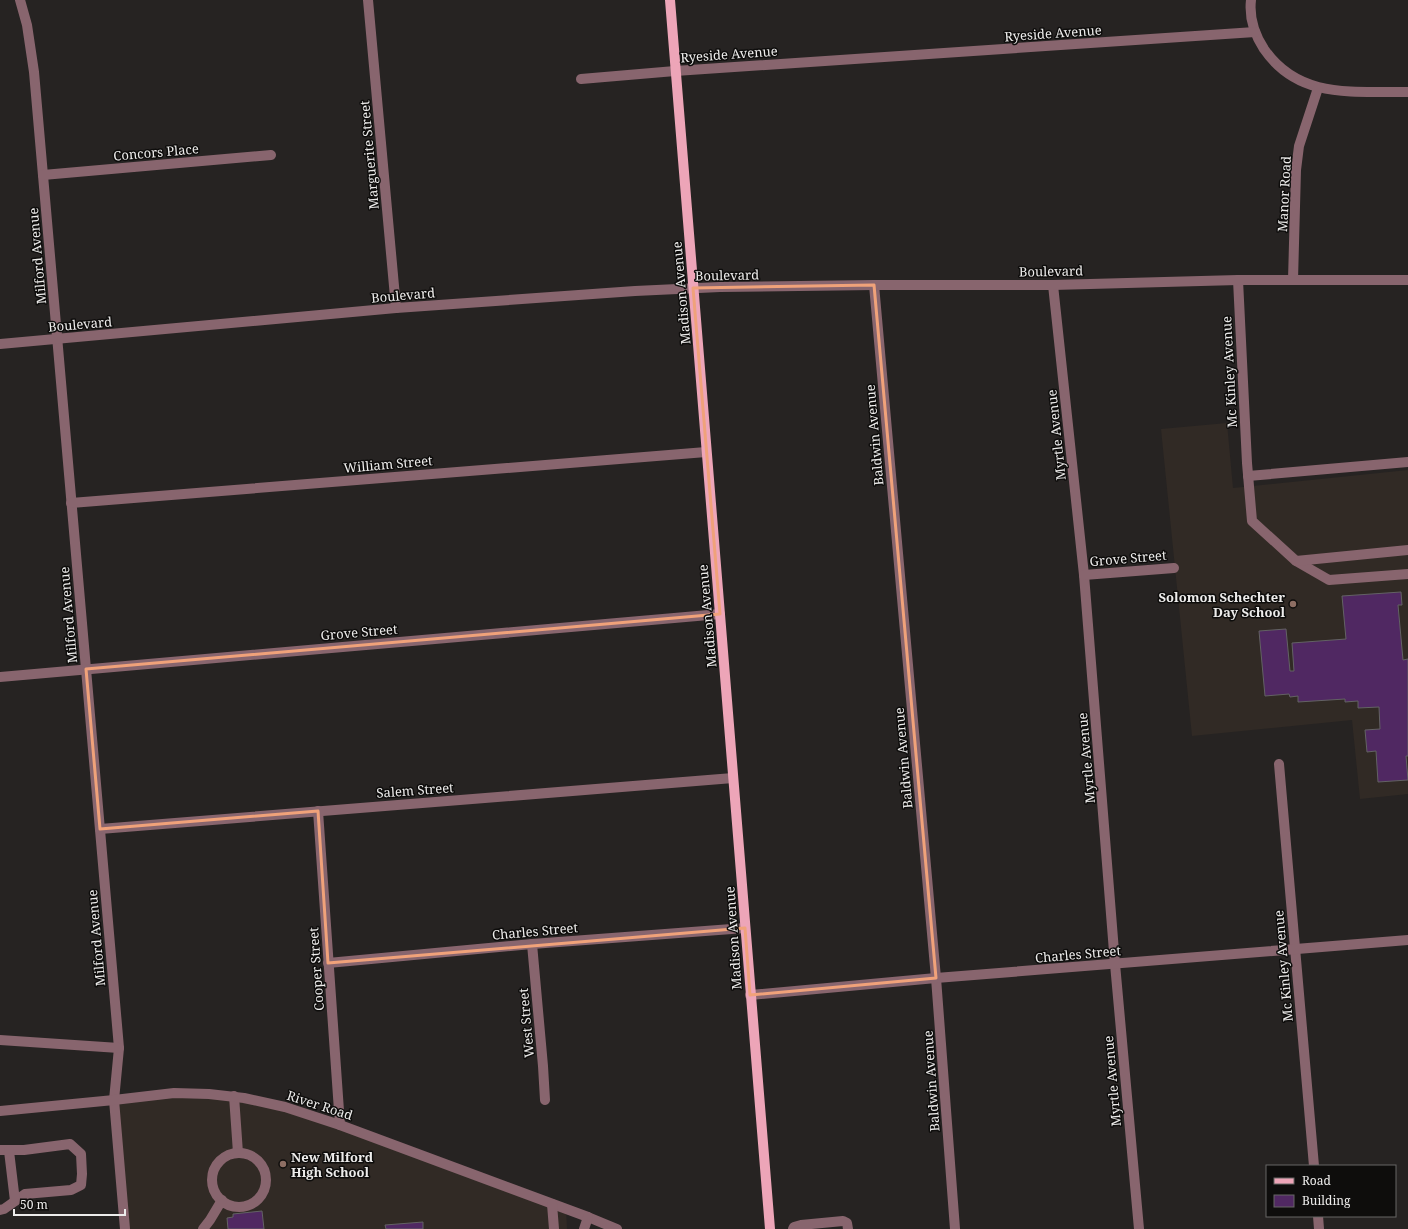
<svg xmlns="http://www.w3.org/2000/svg" width="1408" height="1229" font-family="'Noto Serif',serif">
  <style>
    .built { fill: #312a25 }
    .building { fill: #502862; stroke: #636264 }
    .lines { fill: none; stroke-linecap: round; stroke-linejoin: round }
    .minor { stroke: #88656e; stroke-width: 10 }
    .major { stroke: #eda5b8; stroke-width: 10 }
    .marked { fill: none; stroke: #f0a27a; stroke-width: 3; stroke-linejoin: round }
    .education-dot { fill: #8d6e63; stroke: #0e0d0c; stroke-width: 1.5 }
    .labels { text-anchor: middle; dominant-baseline: central; stroke-width: 3; stroke-linejoin: round; paint-order: stroke }
    .street-label { font-size: 13px; fill: #edeceb; stroke: #0e0d0c }
    .poi-label { font-size: 13px; font-weight: bold; fill: #edeceb; stroke: #0e0d0c; text-anchor: end }
  </style>
  <rect width="100%" height="100%" fill="#262322"/>
  <g class="built">
    <path d="M1227,423L1233,488L1408,470V794L1360,799L1352,720L1192,736L1161,429Z"/>
    <path d="M174,1093L285,1107L566,1209L567,1229H125L114,1100Z"/>
  </g>
  <g class="building">
    <path d="M1401,592L1402,605H1398L1403,660L1408,659V756H1406L1408,780L1378,782L1376,751L1367,752L1365,730L1380,729L1379,707L1358,708V701L1345,702V699L1298,702V696L1290,697L1289,694L1265,696L1259,631L1286,629L1290,671H1294L1292,643L1346,639L1342,596Z"/>
    <path d="M262,1211L264,1229H228L227,1218L233,1217V1214Z"/>
    <path d="M423,1222V1229H386L385,1225Z"/>
  </g>
  <g class="lines">
    <g class="minor">
      <path d="M20,0L27,25L34,72L119,1048L114,1100L125,1229"/>
      <path d="M368,0L396,308"/>
      <path d="M1251,0C1249,17 1255,35 1264,49C1299,100 1354,91 1408,92"/>
      <path d="M581,79L675,71L1255,32"/>
      <path d="M43,175L271,155"/>
      <path d="M1238,280L1247,463L1252,521L1296,561L1329,580L1408,574"/>
      <path d="M1293,280L1296,170L1299,146L1318,88"/>
      <path d="M874,285L936,978L955,1229"/>
      <path d="M1053,285L1084,575L1115,964L1139,1229"/>
      <path d="M0,344L396,308L635,291L720,287L874,285H1053L1238,280H1408"/>
      <path d="M1248,476L1408,462"/>
      <path d="M71,503L706,452"/>
      <path d="M1296,561L1408,550"/>
      <path d="M1084,575L1174,568"/>
      <path d="M0,677L720,614"/>
      <path d="M1279,764L1314,1166"/>
      <path d="M318,811L340,1125"/>
      <path d="M100,829L733,778"/>
      <path d="M532,944L543,1066L545,1100"/>
      <path d="M328,963L532,944L745,928"/>
      <path d="M750,995L936,978L1408,940"/>
      <path d="M0,1040L119,1048"/>
      <path d="M234,1096L238,1153"/>
      <path d="M0,1111L114,1100L174,1093L209,1094L244,1098L285,1107L340,1125L588,1217L617,1229"/>
      <path d="M0,1150H24L70,1144L81,1154L82,1174L81,1185L71,1190L25,1194L4,1209L0,1210"/>
      <path d="M9,1151L15,1201"/>
      <circle cx="239" cy="1180" r="27"/>
      <path d="M552,1204L554,1229"/>
      <path d="M1318,1216L1319,1229"/>
      <path d="M203,1229L210,1220L222,1200"/>
      <path d="M584,1229L588,1217"/>
      <path d="M793,1229L794,1227L801,1225L843,1221L847,1223L848,1229"/>
    </g>
    <path class="major" d="M670,0L770,1229"/>
  </g>
  <path class="marked" d="M874,285L936,978L750,995L745,928L328,963L318,811L100,829L86,669L720,614L693,288Z"/>
  <g class="education-dot">
    <circle cx="1293" cy="604" r="4"/>
    <circle cx="283" cy="1164" r="4"/>
  </g>
  <g class="labels">
    <g class="street-label">
      <text transform="translate(1053 33) rotate(-4)">Ryeside Avenue</text>
      <text transform="translate(729 54) rotate(-4)">Ryeside Avenue</text>
      <text transform="translate(156 152) rotate(-5)">Concors Place</text>
      <text transform="translate(369 155) rotate(-95)">Marguerite Street</text>
      <text transform="translate(1284 194) rotate(-87)">Manor Road</text>
      <text transform="translate(37 256) rotate(-95)">Milford Avenue</text>
      <text transform="translate(1051 271) rotate(-1)">Boulevard</text>
      <text transform="translate(727 275) rotate(-1)">Boulevard</text>
      <text transform="translate(681 293) rotate(-95)">Madison Avenue</text>
      <text transform="translate(403 295) rotate(-5)">Boulevard</text>
      <text transform="translate(80 324) rotate(-5)">Boulevard</text>
      <text transform="translate(1229 372) rotate(-93)">Mc Kinley Avenue</text>
      <text transform="translate(874 435) rotate(-95)">Baldwin Avenue</text>
      <text transform="translate(1056 435) rotate(-96)">Myrtle Avenue</text>
      <text transform="translate(388 464) rotate(-5)">William Street</text>
      <text transform="translate(1128 558) rotate(-5)">Grove Street</text>
      <text transform="translate(68 615) rotate(-95)">Milford Avenue</text>
      <text transform="translate(707 616) rotate(-95)">Madison Avenue</text>
      <text transform="translate(359 632) rotate(-5)">Grove Street</text>
      <text transform="translate(903 758) rotate(-95)">Baldwin Avenue</text>
      <text transform="translate(1086 758) rotate(-95)">Myrtle Avenue</text>
      <text transform="translate(415 790) rotate(-4)">Salem Street</text>
      <text transform="translate(535 931) rotate(-5)">Charles Street</text>
      <text transform="translate(96 938) rotate(-95)">Milford Avenue</text>
      <text transform="translate(733 938) rotate(-94)">Madison Avenue</text>
      <text transform="translate(1078 954) rotate(-5)">Charles Street</text>
      <text transform="translate(1283 966) rotate(-95)">Mc Kinley Avenue</text>
      <text transform="translate(316 969) rotate(-94)">Cooper Street</text>
      <text transform="translate(526 1023) rotate(-95)">West Street</text>
      <text transform="translate(931 1081) rotate(-94)">Baldwin Avenue</text>
      <text transform="translate(1112 1081) rotate(-95)">Myrtle Avenue</text>
      <text transform="translate(320 1105) rotate(18)">River Road</text>
    </g>
    <g class="poi-label">
      <text x="1285" y="597">Solomon Schechter<tspan x="1285" dy="15">Day School</tspan></text>
      <text x="291" y="1157" text-anchor="start">New Milford<tspan x="291" dy="15">High School</tspan></text>
    </g>
  </g>
  <rect x="1266" y="1165" width="130" height="52" fill="#0e0d0c" stroke="#676665"/>
  <rect x="1274" y="1178" width="20" height="6" fill="#eda5b8" stroke="#676665"/>
  <text x="1302" y="1185" font-size="12" fill="#edeceb">Road</text>
  <rect x="1274" y="1195" width="20" height="12" fill="#502862" stroke="#676665"/>
  <text x="1302" y="1205" font-size="12" fill="#edeceb">Building</text>
  <path d="M14 1209v6h111v-6" fill="none" stroke="#edeceb" stroke-width="2"/>
  <text x="20" y="1209" font-size="12" fill="#edeceb" stroke="#0e0d0c" stroke-width="3" paint-order="stroke">50 m</text>
</svg>
